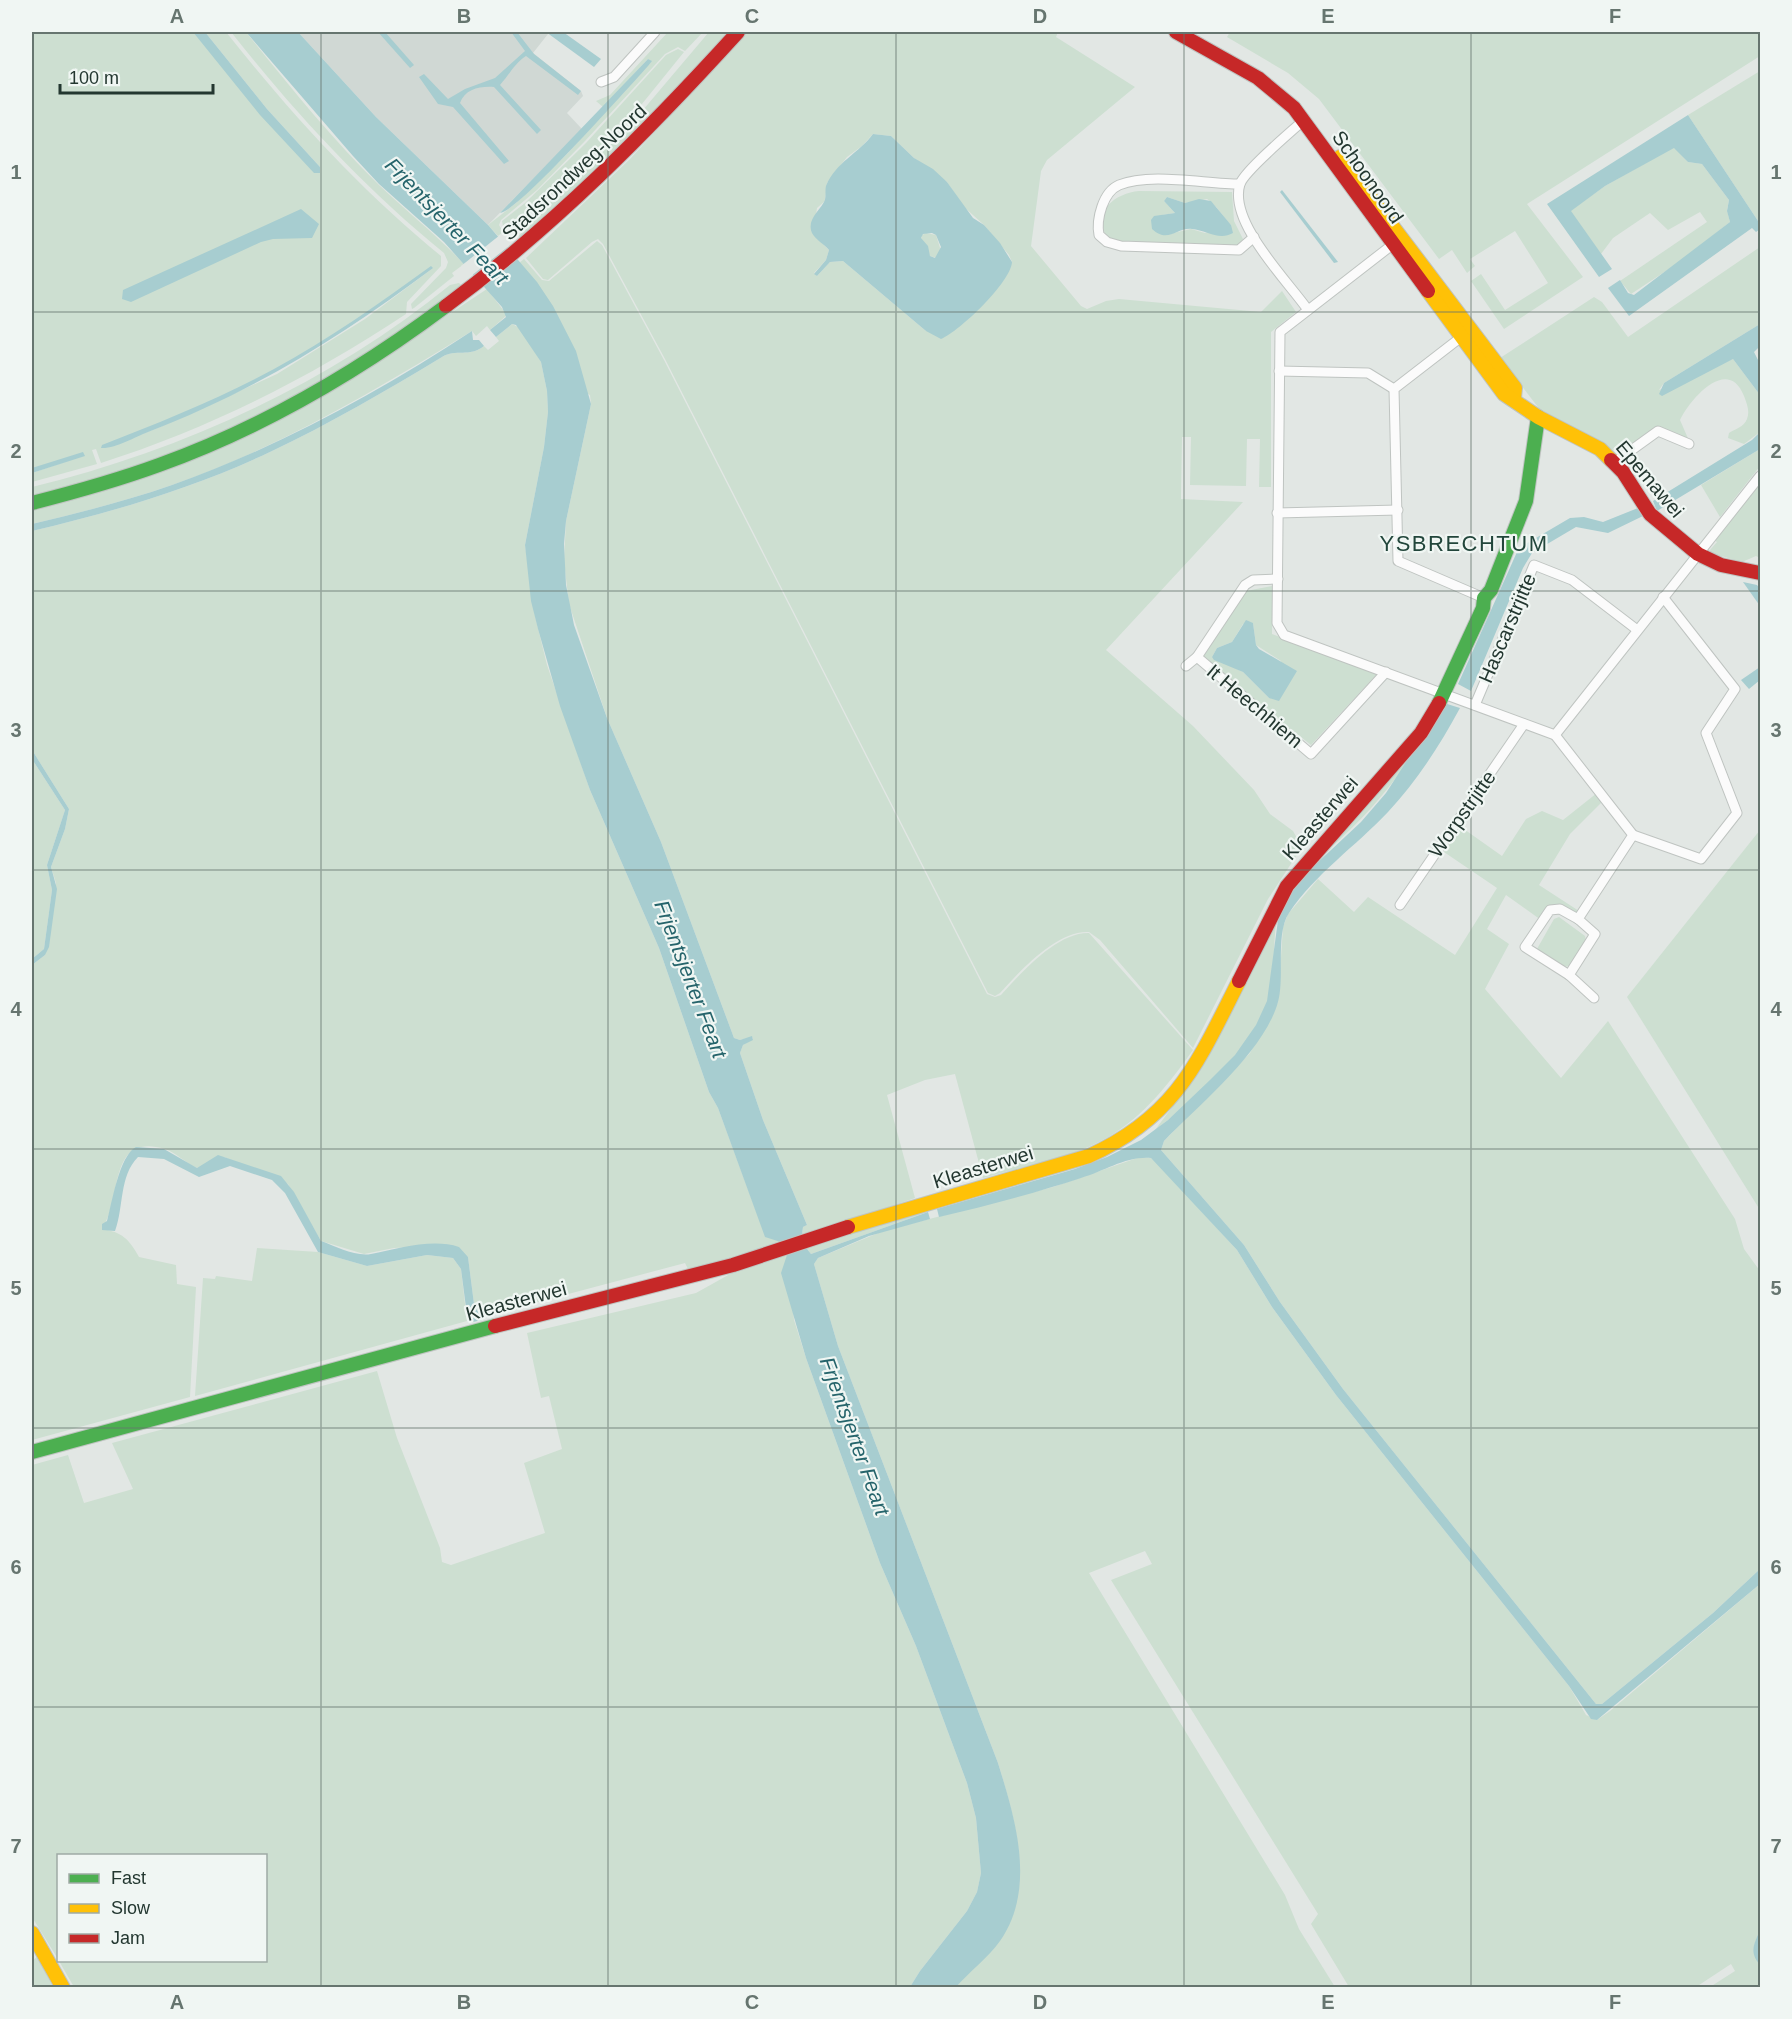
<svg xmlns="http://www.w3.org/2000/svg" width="1792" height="2019" font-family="Helvetica,sans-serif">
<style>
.built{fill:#d0d8d4}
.green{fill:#cddfd1;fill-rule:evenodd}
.water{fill:#a7cdd0;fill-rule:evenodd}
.pier{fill:#e2e7e4}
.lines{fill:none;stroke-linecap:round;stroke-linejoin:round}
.street-casing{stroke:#bfc4c1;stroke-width:11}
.fast-casing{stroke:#bfc4c1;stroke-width:16}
.slow-casing{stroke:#bfc4c1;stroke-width:16}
.jam-casing{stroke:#bfc4c1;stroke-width:16}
.street{stroke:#fbfbfb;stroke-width:9}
.fast{stroke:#4caf50;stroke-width:14}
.slow{stroke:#ffc107;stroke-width:14}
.jam{stroke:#c62828;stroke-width:14}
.grid{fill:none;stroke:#66756f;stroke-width:1.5;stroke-opacity:0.55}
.labels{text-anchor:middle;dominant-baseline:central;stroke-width:4.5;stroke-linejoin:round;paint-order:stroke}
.street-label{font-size:20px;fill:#233730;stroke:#f0f6f3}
.water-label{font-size:21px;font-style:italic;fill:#25646b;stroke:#f0f6f3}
.quarter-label{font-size:22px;letter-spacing:1.5px;fill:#22463b;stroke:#f0f6f3}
.neatline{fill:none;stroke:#66756f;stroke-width:2}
.grid-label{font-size:20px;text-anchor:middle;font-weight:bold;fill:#66756f}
</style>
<rect width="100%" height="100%" fill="#e2e7e4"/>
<polygon class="built" points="298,32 546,32 548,34 533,53 581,91 583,96 567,113 582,129 488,225 376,117"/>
<g class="green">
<path d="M32 32H199L320 173V167L267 109 205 32H226C291 114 360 190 441 256V266L407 302 406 314C311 377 211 428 101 463L96 449 92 450 97 464 32 482V473L85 455 32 470ZM433 268 365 319 277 374 158 428 102 448C168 421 234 394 297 359 344 332 388 300 433 268Z"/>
<path d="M231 32H246C288 84 331 138 379 185 407 212 437 235 464 264L452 273 454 276 414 308 412 309 411 304 446 268 448 262 444 253C364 188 295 113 231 32Z"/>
<polygon points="668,32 703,32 685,51 678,47 665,54 585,141 537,190 501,220 499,225 503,232 498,236 488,225 516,203 568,153 651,61 648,59 603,107 596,101 610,95"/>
<polygon points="709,32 731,32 653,117 522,240 518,236 525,230 523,227 632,123"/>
<path d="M747 32H1058L1056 37 1135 87 1047 160 1041 171 1031 246 1081 306 1087 309 1106 301 1119 299 1261 312 1282 291 1296 312 1271 332V487H1259L1260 439H1247L1246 486 1190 485 1191 437H1182L1181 499 1243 502 1106 650 1193 726 1254 790 1270 814 1293 831 1302 847 1268 899 1193 1048 1100 940 1089 932C1057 930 1020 971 1000 993L995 996 988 993 665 359 603 244 598 239 592 242 548 280 543 279 526 258 630 159ZM873 134 891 136 914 158 947 182 963 206 984 225 1009 255 1012 262 990 297 926 331 843 261 830 262 817 276 814 273 826 260 829 250 813 234 817 208 825 201 827 183 847 157 862 146Z"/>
<polygon points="1230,32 1760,32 1760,56 1527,204 1583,277 1504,329 1471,281 1481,274 1505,310 1548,283 1515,231 1470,259 1475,266 1467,273 1452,250 1439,259 1319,99 1288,73 1227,37"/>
<polygon points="678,49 684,52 629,120 558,189 512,229 510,226 504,231 502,221 525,203 586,143 666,55"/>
<polygon points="1760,71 1760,224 1688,115"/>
<polygon points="1674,147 1688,162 1702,164 1729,200 1727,210 1730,222 1678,263 1631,294 1620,281 1707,222 1700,212 1668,230 1650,213 1613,238 1601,254 1570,211 1605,186"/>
<path d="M1139 191 1232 192 1234 221 1243 239 1241 243 1234 246 1118 242 1107 237C1091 211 1116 193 1139 191ZM1167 197 1185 203 1207 199C1216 204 1223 217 1231 225L1205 233 1191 229 1164 235 1162 215 1175 213 1164 201Z"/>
<polygon points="926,233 936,235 941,251 936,258 930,256 921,239 922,235"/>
<path d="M597 241 602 245 664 360 987 994 995 997 1001 995C1021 973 1057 932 1089 933L1193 1050C1171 1081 1144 1116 1110 1136 1073 1158 1024 1166 983 1178L955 1074 925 1080 887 1095 915 1198 802 1237 803 1227 807 1225 763 1120 740 1053 743 1045 753 1039 752 1037 740 1040 734 1038 661 842 607 718 569 604 564 561 566 521 591 404 590 395 586 393C576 339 552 305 519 263L524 259 542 280 549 281Z"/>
<path d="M1760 247V324L1664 383 1659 390 1733 359 1760 395V432L1744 444 1728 438 1729 433C1735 429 1744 427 1747 419 1750 411 1747 404 1744 396 1728 355 1690 399 1680 420L1690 443 1652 430 1619 453 1541 411 1500 358 1594 297 1602 302 1628 337Z"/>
<path d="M459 283 464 288C365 362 257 421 141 465 106 478 68 486 32 496V487C181 451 330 383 450 285Z"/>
<path d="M487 289 507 315 490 330 487 326 476 336 472 331C376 390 279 448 172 485 126 501 79 513 32 524V509L65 500 348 381Z"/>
<path d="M512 324 520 328 541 362 547 391 548 412 544 447 525 545 535 616 547 665 590 790 659 948 709 1092 718 1108 756 1211 771 1238 784 1242 690 1273 685 1263 482 1317 474 1304 468 1257 451 1245 394 1248 364 1254 321 1241 288 1184 224 1157 197 1168C185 1163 177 1153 165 1149 107 1132 123 1198 102 1229 122 1232 129 1239 139 1257L176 1265 177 1284 196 1287 190 1397 32 1440V965L45 955 56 883 51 867 65 829 69 809 32 750V531C113 512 194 488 270 452 329 424 386 391 442 357 456 348 469 358 484 346L488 350 499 341 496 337Z"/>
<polygon points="1760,449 1760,466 1720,517 1701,485"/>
<polygon points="1760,483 1760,558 1756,556 1742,562 1711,553 1710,550 1717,542 1714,540"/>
<path d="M1272 586V634L1377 674 1311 745 1206 662 1202 651 1246 591ZM1253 623 1256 645 1281 661 1269 698 1243 672 1212 657 1217 648 1232 642 1243 624Z"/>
<path d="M1418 746C1389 791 1361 822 1320 857Z"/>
<polygon points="32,759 65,810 47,865 52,890 44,949 32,959"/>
<polygon points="1597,793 1603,801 1570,834 1539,885 1579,911 1574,915 1555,905 1541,920 1506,895 1487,929 1509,944 1485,989 1561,1078 1608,1021 1735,1219 1744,1249 1760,1271 1760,1569 1713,1613 1602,1704 1596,1704 1343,1389 1280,1302 1244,1245 1161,1150 1164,1141 1250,1053 1278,1002 1283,927 1288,914 1318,879 1354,912 1368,897 1455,955 1497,888 1444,852 1461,827 1502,856 1526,819 1542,811 1563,820"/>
<polygon points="1760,830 1760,1210 1627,997"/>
<polygon points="1559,917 1585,936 1586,941 1569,966 1563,967 1537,949 1554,919"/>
<path d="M1276 923C1273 948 1275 976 1268 1000 1253 1048 1194 1101 1155 1130L1179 1098Z"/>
<path d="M1140 1157 1151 1158 1160 1166 1237 1250 1272 1307 1336 1395 1569 1686 1586 1715 1597 1720 1610 1711 1760 1584V1930C1754 1944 1750 1952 1760 1965V1987H1710L1735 1971 1731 1964 1696 1987H1349L1311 1924 1318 1914 1111 1580 1152 1564 1145 1551 1089 1573 1285 1895 1299 1929 1335 1987H956C970 1970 1002 1937 1011 1918 1031 1871 1012 1809 998 1763L838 1346 814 1264 818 1258 883 1231 1053 1187Z"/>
<polygon points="921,1212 928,1212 811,1254 804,1245"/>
<polygon points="257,1248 318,1252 367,1266 427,1255 453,1258 461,1269 467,1321 195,1396 203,1278 215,1279 216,1276 252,1281"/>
<polygon points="788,1252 794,1320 806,1358 880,1563 916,1646 967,1783 976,1818 981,1873 977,1892 967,1911 920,1971 910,1987 74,1987 59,1961 266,1960 266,1856 58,1856 58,1959 32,1917 32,1465 68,1455 84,1503 133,1489 112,1443 377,1371 397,1438 440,1548 442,1562 451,1565 545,1533 524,1463 562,1449 549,1396 541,1398 527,1333 696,1293 739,1269"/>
<polygon points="37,1957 53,1987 32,1987 32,1961"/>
</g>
<g class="water">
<polygon points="193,32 205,32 267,109 320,167 320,173 314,173 260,115"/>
<path d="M246 32H298L376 117 488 225 537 282 553 306 576 351 591 404 566 521 564 544 566 585 574 625 607 718 661 842 734 1038 740 1040 752 1036 753 1040 743 1045 740 1053 763 1120 807 1225 803 1227C801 1239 803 1244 811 1254L928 1212 930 1219 869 1236 818 1258 814 1264 838 1346 998 1763C1015 1818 1037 1888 1000 1941 988 1958 969 1972 956 1987H910L920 1971 967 1911 977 1892 981 1873 976 1818 967 1783 916 1646 880 1563 806 1358 781 1273 788 1252 784 1243 765 1237 718 1108 709 1092 659 948 590 790 560 706 538 629 531 601 525 545 544 447 548 412 547 391 541 362 516 325 512 324 496 337 490 330 506 317 502 307 444 242 379 184 353 156Z"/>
<polygon points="378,32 385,32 414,65 410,68"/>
<path d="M511 32H517L534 54 581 91 578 95 526 56C514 64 510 74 500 85L541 130 537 134 494 87C480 86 465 89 460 103L509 161 504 164 453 107 438 104 419 77 424 74 448 99 465 89 495 78 525 51Z"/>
<polygon points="546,32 563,32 601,59 594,67"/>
<path d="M648 59 652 61 648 66C629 87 518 212 500 213Z"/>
<polygon points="1688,115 1760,224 1760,229 1756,232 1752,228 1629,316 1608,288 1620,280 1628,293 1634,295 1730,222 1727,211 1729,200 1702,164 1688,162 1674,148 1605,186 1571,211 1612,269 1599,277 1547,204"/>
<path d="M873 134 891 136 914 158 933 169 947 182 973 218 984 225 1000 243 1012 262C1011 282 960 331 941 339L926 331 843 261 830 262 817 276 814 274 826 260 829 250C825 245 815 239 812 233 806 219 821 210 825 200 826 195 825 190 826 186 835 163 860 152 873 134ZM932 233 936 235 941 247 935 258 930 256 928 246 921 238 923 234Z"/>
<polygon points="1282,190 1338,262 1334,263 1280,192"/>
<path d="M1167 197 1185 203 1199 199 1211 201 1231 225 1233 233C1219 241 1206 230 1192 229 1177 227 1168 244 1152 229L1151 220 1154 216 1175 213 1164 201Z"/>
<polygon points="301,209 319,224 312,238 273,239 261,242 131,302 122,299 123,290"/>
<path d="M431 266 433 268C344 335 253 392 148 432 135 437 115 449 101 448L102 445C161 422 219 399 274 369 329 339 380 303 431 266Z"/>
<polygon points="1760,324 1760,346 1754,352 1760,364 1760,395 1733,359 1662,396 1659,394 1664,383"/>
<path d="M472 331 473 340H479L484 346C469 358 456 348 442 357 386 391 329 424 270 452 194 488 113 512 32 531V524C79 513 126 501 172 485 277 448 379 392 472 331Z"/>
<polygon points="1760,432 1760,449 1657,511 1653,501 1752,440"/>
<polygon points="83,452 85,456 32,473 32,468"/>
<polygon points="1638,508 1643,516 1608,533 1576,527 1532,553 1523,568 1471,691 1458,684 1517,552 1524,545 1570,518 1584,517 1603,522"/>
<polygon points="1743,582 1757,585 1760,589 1760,606"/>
<polygon points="1246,620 1253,623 1256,645 1259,649 1297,671 1279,701 1269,698 1243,672 1214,660 1212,657 1217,648 1232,642"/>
<polygon points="1760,667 1760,680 1749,689 1741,680"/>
<path d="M1444 703 1460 708C1440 745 1417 781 1388 812 1356 846 1315 874 1289 913 1275 934 1285 976 1278 1002 1264 1052 1200 1104 1164 1141L1161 1150 1244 1245 1280 1302 1343 1389 1596 1704H1602L1713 1613 1760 1569V1584L1597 1720 1591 1719 1569 1686 1336 1395 1272 1307 1237 1250 1151 1158C1126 1156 1105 1171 1081 1178 1035 1193 987 1206 939 1217L937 1209 1075 1169 1107 1157 1141 1140 1168 1120 1210 1080 1235 1055 1256 1025 1267 1001 1279 913 1300 879 1361 822 1386 793Z"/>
<polygon points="32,750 69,809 65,829 51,867 57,889 49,947 45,955 32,965 32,959 44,949 52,890 47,865 65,810 32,759"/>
<path d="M136 1147 164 1149 197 1168 218 1155 281 1176 294 1192 321 1241C335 1246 356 1257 371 1254 398 1249 432 1238 459 1247L468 1257 474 1304 482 1320 468 1323 461 1269 453 1258 427 1255 367 1266 318 1252 285 1193 272 1180 230 1166 199 1177 164 1159 138 1157C119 1176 124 1207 115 1231L102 1230V1224L107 1221C112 1203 119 1156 136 1147Z"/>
<path d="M1760 1930V1965C1749 1952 1754 1944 1760 1930Z"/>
</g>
<polygon class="pier" points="500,235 509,246 471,276 461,266"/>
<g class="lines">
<g class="street-casing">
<g id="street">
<polyline points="601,82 614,77 655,32"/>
<path d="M1305 119C1291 132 1245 170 1240 184 1228 222 1287 280 1308 310"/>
<path d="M1240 184C1205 184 1150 172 1119 185 1103 192 1096 219 1099 235L1107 242 1121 246 1239 250 1254 237"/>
<polyline points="1392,245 1280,332 1277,623 1284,635 1555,735 1760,476"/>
<polyline points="1460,338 1394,389 1398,561 1484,598"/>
<polyline points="1279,371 1368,373 1394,389"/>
<polyline points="1615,462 1658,431 1689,444"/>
<polyline points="1277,513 1398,510"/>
<polyline points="1278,579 1253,580 1245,585 1197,657 1311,754 1386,672"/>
<polyline points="1186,666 1197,657"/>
<polyline points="1475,705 1534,565 1572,580 1636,629"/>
<polyline points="1555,735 1633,835 1578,919 1595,934 1569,975"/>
<polyline points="1633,835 1701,859 1737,813 1706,733 1735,689 1663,597"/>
<polyline points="1400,905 1524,724"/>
<polyline points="1578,919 1560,909 1550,910 1525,947 1569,975 1594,998"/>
</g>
</g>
<g class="fast-casing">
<g id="fast">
<path d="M32 503C75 492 118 480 159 465 262 428 359 371 446 306"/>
<polyline points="1439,703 1483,608 1484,598 1491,590 1526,501 1538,417"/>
<polyline points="32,1452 495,1326"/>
</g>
</g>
<g class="slow-casing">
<g id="slow">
<polyline points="1340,157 1515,388 1514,398"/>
<polyline points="1428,291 1504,394 1538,417 1600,449 1611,460"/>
<path d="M848 1227 1089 1156C1177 1116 1198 1062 1239 981"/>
<polyline points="32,1933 63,1988"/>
</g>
</g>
<g class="jam-casing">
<g id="jam">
<polyline points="1176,32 1258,78 1294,108 1428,291"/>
<path d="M446 306C554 226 648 131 738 32"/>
<polyline points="1611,460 1623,472 1650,514 1698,554 1721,565 1760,573"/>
<polyline points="1239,981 1287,886 1421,733 1439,703"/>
<polyline points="495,1326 733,1265 848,1227"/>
</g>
</g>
<use href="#street" class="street"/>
<use href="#fast" class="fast"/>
<use href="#slow" class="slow"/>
<use href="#jam" class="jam"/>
</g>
<path class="grid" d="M321 32V1988M608 32V1988M896 32V1988M1184 32V1988M1471 32V1988M32 312H1760M32 591H1760M32 870H1760M32 1149H1760M32 1428H1760M32 1707H1760"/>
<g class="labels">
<g class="street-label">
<text transform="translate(574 172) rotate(-43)">Stadsrondweg-Noord</text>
<text transform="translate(1368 177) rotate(55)">Schoonoord</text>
<text transform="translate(1650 479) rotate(50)">Epemawei</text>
<text transform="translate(1507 628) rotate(-67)">Hascarstrjitte</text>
<text transform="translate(1255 706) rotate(40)">It Heechhiem</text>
<text transform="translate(1462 814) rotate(-55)">Worpstrjitte</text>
<text transform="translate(1320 818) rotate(-49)">Kleasterwei</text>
<text transform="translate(983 1167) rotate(-17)">Kleasterwei</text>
<text transform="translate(516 1301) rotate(-15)">Kleasterwei</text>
</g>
<g class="water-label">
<text transform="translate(447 221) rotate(46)">Frjentsjerter Feart</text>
<text transform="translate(691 979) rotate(69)">Frjentsjerter Feart</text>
<text transform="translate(855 1436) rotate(70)">Frjentsjerter Feart</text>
</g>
<g class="quarter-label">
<text x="1464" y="543">YSBRECHTUM</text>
</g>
</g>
<rect width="1792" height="2019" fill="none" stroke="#f0f6f3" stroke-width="66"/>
<rect x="57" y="1854" width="210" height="108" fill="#f0f6f3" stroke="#9eaaa5" stroke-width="1.5"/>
<rect x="69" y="1874" width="30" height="9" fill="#4caf50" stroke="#9eaaa5" stroke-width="1.5"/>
<text x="111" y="1884" font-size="18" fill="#233730">Fast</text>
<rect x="69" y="1904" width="30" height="9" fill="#ffc107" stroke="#9eaaa5" stroke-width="1.5"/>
<text x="111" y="1914" font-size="18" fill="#233730">Slow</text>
<rect x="69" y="1934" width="30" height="9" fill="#c62828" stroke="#9eaaa5" stroke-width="1.5"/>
<text x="111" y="1944" font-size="18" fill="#233730">Jam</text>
<path d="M60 84v9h153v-9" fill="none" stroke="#233730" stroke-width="3"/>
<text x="69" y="84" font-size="18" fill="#233730" stroke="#f0f6f3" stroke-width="4.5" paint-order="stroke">100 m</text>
<rect x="33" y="33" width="1726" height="1953" class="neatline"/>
<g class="grid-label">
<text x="177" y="23">A</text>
<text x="464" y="23">B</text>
<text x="752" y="23">C</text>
<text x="1040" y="23">D</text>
<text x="1328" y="23">E</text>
<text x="1615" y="23">F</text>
<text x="16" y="179">1</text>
<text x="1776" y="179">1</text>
<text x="16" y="458">2</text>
<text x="1776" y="458">2</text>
<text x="16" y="737">3</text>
<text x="1776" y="737">3</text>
<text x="16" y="1016">4</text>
<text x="1776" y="1016">4</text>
<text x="16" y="1295">5</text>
<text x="1776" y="1295">5</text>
<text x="16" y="1574">6</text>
<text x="1776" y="1574">6</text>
<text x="16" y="1853">7</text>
<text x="1776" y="1853">7</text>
<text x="177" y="2009">A</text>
<text x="464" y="2009">B</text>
<text x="752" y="2009">C</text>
<text x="1040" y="2009">D</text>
<text x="1328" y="2009">E</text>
<text x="1615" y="2009">F</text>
</g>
</svg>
